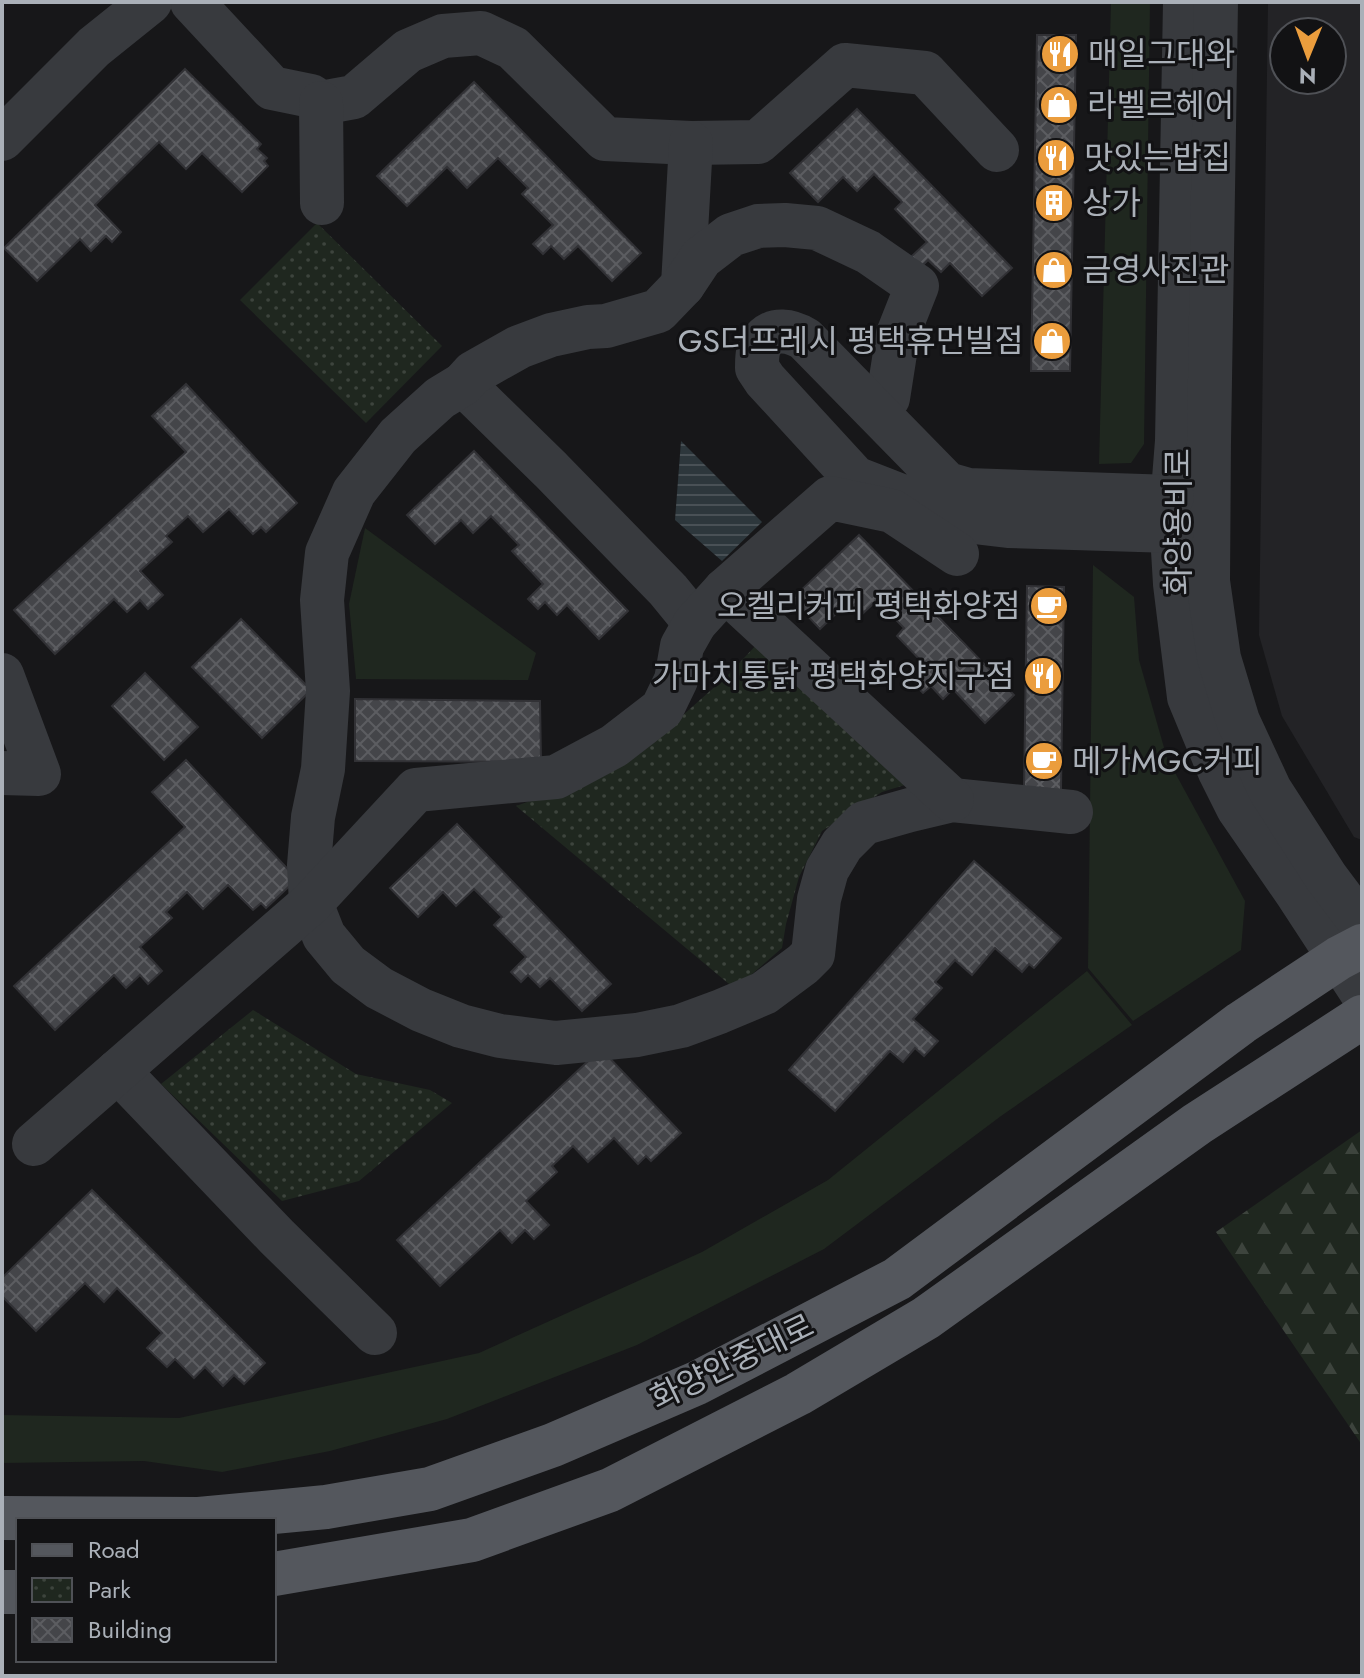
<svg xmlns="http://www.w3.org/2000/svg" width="1364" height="1678" font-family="Jost,'Noto Sans KR',sans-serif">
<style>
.built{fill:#232326;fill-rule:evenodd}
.grass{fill:#1f271f}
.forest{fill:url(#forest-firs)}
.park{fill:url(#park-dots)}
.water{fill:url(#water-rules)}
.building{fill:url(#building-cross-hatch);stroke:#313135;stroke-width:2}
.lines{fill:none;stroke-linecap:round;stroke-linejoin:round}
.minor{stroke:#383a3e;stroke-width:44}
.major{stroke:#54575d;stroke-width:44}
.labels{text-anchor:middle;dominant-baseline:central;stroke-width:6;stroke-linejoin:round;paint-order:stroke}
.poi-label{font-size:32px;fill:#aab0b8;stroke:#121214;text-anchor:start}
.street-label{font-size:32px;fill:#aab0b8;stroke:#121214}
</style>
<defs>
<pattern id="forest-firs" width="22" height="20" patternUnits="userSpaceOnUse" patternTransform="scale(2)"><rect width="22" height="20" fill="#1f271f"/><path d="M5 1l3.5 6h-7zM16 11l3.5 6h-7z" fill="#3d443d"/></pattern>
<pattern id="park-dots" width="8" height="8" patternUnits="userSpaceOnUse" patternTransform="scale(2)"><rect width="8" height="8" fill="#1f271f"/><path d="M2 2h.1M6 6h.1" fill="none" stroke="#3d443d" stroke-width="1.8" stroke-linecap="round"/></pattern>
<pattern id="water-rules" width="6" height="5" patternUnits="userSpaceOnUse" patternTransform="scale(2)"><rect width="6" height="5" fill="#2d373c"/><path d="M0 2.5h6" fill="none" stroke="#495156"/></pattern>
<pattern id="building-cross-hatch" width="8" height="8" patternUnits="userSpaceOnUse" patternTransform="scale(2)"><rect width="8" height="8" fill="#444549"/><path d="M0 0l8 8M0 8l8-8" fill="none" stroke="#5c5d61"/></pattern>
</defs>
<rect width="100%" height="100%" fill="#171719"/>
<path class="built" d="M1268 2H1362V840L1354 837 1282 716 1259 635ZM1284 32H1332V80H1284Z"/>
<g class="grass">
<polygon points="1111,2 1150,2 1144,444 1131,463 1099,464"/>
<polygon points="365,528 536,653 528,680 356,679 349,604"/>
<polygon points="1093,565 1134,597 1139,660 1167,758 1245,901 1241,950 1133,1021 1088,968"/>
<polygon points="1087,971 1132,1025 1001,1116 824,1249 637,1345 447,1419 330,1451 222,1472 144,1461 2,1463 2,1415 179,1418 479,1353 702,1252 828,1180"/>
</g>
<polygon class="forest" points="1362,1130 1362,1445 1216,1232"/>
<g class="park">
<polygon points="317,223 442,346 366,423 240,300"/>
<polygon points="759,642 908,784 882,792 822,831 799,877 786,924 782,948 735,989 516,806 541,797 682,716 729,674"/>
<polygon points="253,1010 356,1074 430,1090 452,1103 359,1181 282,1201 161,1084"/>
</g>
<polygon class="water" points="681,441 762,522 722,561 675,520"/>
<g class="building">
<polygon points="1037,35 1076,35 1070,371 1031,371"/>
<polygon points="185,69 261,144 257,149 267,158 264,161 268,166 242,192 202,153 186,169 159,142 95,205 121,232 112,242 106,236 91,251 80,239 37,281 4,248"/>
<polygon points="474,82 641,253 612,281 578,246 564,259 551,246 543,254 533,244 553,225 522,194 528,188 498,158 467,188 447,167 407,206 377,176"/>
<polygon points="857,109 1012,268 982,296 950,263 941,272 928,260 921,267 911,257 927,242 895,209 902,202 874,174 857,191 843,177 818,202 790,173"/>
<polygon points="186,384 297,503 266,532 261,527 253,534 229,509 203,532 188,516 166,536 172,542 140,571 163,595 148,609 140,600 127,612 114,599 55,654 14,610 186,452 152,416"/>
<polygon points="474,451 628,611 599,639 567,605 557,615 545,602 538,609 528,599 543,584 512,551 519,545 491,516 473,533 461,520 435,544 407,515"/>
<polygon points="859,535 1014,695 985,723 953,689 943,699 931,686 923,693 913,683 928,668 897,636 904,628 877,600 859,617 846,604 820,629 792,599"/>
<polygon points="1027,586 1064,587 1061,790 1024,789"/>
<polygon points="241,619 311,690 262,738 192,667"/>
<polygon points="145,673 198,727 164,760 112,706"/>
<polygon points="355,699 540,701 541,762 355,761"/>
<polygon points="186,760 297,879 266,908 261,903 253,910 228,885 203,909 187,892 166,912 172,918 140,947 162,971 148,984 140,975 126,988 114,975 55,1030 14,986 185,827 152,792"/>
<polygon points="457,824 611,984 582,1011 550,978 540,987 528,975 521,982 511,972 526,957 494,925 502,917 474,889 456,906 443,892 418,917 390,888"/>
<polygon points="974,861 1061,938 1034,968 1029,964 1022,972 995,948 972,975 955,960 935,982 942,988 913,1019 938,1041 924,1056 915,1048 903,1062 890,1051 835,1111 789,1070"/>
<polygon points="601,1049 681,1133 651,1161 646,1156 638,1164 614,1138 588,1162 573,1146 552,1166 557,1172 526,1201 549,1225 534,1239 525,1230 512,1243 500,1230 440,1286 397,1240"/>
<polygon points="92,1190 265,1363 244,1384 234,1375 223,1386 205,1367 194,1378 175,1359 167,1367 147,1348 162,1333 117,1288 104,1302 85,1283 36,1331 2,1296 2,1278"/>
</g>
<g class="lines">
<g class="minor">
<polyline points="192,2 272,88 311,96 321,103 354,97 408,51 443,36 481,33 513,48 605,139 691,143 758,142 845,65 925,73 997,150"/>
<polyline points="1185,2 1177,441 1171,517 1175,584 1189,697 1220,772 1238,808 1296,892 1362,993"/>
<polyline points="1216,2 1209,442 1208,581 1219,658 1238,721 1270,790 1326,877 1362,925"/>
<polyline points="321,103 322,203"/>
<polyline points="2,139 94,47 150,2"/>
<polyline points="683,285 691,143"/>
<polyline points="463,384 551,470 668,590 695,623"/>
<polyline points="888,398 898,334 917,286 868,252 817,228 785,225 758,226 731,235 701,258 683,285 658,311 606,326 588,327 551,335 519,347 473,373 463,384 440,398 398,436 354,492 327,553 322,600 328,691 323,769 313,817 309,865 311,903 324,936 348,965 379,988 421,1010 461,1026 500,1036 556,1043 637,1035 681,1026 719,1012 764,993 803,964 813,954 819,899 827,870 842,845 864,823 910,810 952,800 1071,812"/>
<path d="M1172 497 968 490 947 484 805 339C792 331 772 326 762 342 757 349 757 360 757 368L765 380 855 478 914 501 938 516 957 520 1008 526 1172 531"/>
<polyline points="725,590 952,800"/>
<polyline points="2,675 39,774 2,773"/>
<polyline points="118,1071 277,1237 375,1333"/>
<polyline points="34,1144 311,903 416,790 556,777 614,746 662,709 676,680 682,646 695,623 725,590 830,498 892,511 957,554"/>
</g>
<g class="major">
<polyline points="2,1518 199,1519 326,1507 430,1489 553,1445 697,1383 897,1279 1241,1023 1339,958 1362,946"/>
<polyline points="274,1574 472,1540 610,1490 798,1394 926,1318 1197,1124 1362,1017"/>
<polyline points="2,1592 18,1592"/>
</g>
</g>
<defs>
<g id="restaurant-disc" transform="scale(2)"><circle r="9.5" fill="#eb9d3d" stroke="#121214"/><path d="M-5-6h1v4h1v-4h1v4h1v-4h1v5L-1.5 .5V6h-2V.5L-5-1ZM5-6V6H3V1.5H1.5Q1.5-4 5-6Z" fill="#fff"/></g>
<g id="shop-disc" transform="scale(2)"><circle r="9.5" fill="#eb9d3d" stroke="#121214"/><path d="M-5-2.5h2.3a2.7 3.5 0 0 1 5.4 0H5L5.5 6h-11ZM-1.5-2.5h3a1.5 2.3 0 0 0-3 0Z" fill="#fff"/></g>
<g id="building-disc" transform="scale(2)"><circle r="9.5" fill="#eb9d3d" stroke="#121214"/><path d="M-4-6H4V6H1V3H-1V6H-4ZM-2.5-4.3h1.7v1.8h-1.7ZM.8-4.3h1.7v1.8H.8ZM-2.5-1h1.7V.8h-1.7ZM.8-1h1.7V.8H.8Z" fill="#fff"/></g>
<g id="cafe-disc" transform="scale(2)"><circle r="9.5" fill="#eb9d3d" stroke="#121214"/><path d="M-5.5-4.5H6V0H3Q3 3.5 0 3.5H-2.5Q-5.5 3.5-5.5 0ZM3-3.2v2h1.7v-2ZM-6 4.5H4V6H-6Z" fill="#fff"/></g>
</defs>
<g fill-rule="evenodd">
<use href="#restaurant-disc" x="1060" y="54"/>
<use href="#shop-disc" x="1059" y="105"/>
<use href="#restaurant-disc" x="1056" y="158"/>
<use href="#building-disc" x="1054" y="203"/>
<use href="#shop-disc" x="1054" y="270"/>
<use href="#shop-disc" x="1052" y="341"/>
<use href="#cafe-disc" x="1049" y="606"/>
<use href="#restaurant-disc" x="1043" y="676"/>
<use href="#cafe-disc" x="1044" y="761"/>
</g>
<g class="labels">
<g class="poi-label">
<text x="1088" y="54">매일그대와</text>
<text x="1087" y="105">라벨르헤어</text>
<text x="1084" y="158">맛있는밥집</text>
<text x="1082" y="203">상가</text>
<text x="1082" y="270">금영사진관</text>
<text x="1024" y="341" text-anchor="end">GS더프레시 평택휴먼빌점</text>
<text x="1021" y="606" text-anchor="end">오켈리커피 평택화양점</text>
<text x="1015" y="676" text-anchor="end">가마치통닭 평택화양지구점</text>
<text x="1072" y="761">메가MGC커피</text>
</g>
<g class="street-label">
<text transform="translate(1178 522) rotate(-90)">화양용비로</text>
<text transform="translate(732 1362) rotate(-26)">화양안중대로</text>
</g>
</g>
<rect width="1364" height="1678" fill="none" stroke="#aab0b8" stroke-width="8"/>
<rect x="16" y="1518" width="260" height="144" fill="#121214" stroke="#4f5156" stroke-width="2"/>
<rect x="32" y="1544" width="40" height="12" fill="#54575d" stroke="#4f5156" stroke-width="2"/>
<text x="88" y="1558" font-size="24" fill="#aab0b8">Road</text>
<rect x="32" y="1578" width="40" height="24" fill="url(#park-dots)" stroke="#4f5156" stroke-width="2"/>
<text x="88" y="1598" font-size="24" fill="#aab0b8">Park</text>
<rect x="32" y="1618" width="40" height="24" fill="url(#building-cross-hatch)" stroke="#4f5156" stroke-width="2"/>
<text x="88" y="1638" font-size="24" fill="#aab0b8">Building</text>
<g transform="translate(1308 56) rotate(181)"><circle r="38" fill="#121214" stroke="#4f5156" stroke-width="2"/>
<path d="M0-6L14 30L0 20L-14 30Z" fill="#eb9d3d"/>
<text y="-12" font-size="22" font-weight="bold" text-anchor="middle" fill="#aab0b8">N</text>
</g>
</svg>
